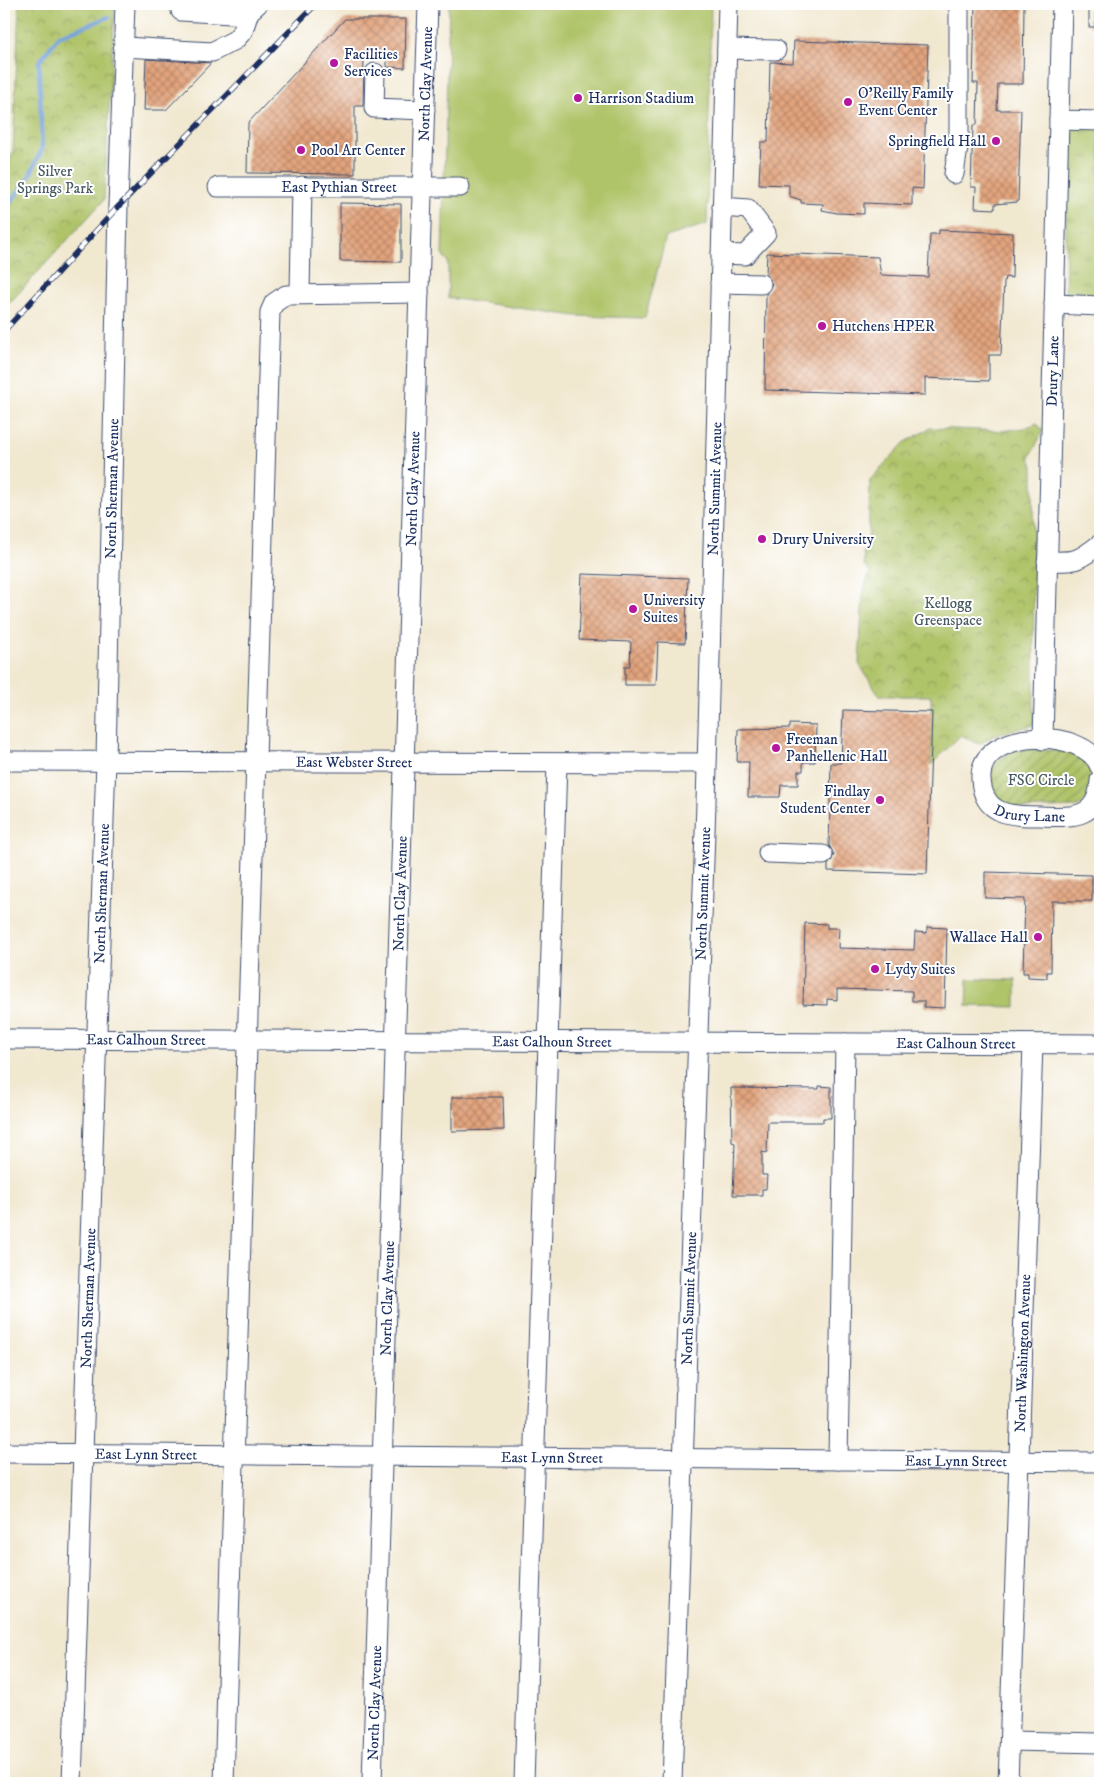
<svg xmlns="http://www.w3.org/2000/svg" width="1104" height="1787" font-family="'IM FELL DW Pica',serif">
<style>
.grass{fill:url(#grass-tufts);stroke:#657962}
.park{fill:url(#park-crowns);stroke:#657962}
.garden{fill:url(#garden-furrows);stroke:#657962}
.pitch{fill:#afc367;stroke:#657962}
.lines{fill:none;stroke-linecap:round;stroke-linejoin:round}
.stream{stroke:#709fd9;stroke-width:4.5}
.building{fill:url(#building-cross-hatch)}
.minor-casing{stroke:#3b4b6f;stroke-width:21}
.minor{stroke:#fff;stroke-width:19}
.rail-casing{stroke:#1b2f5e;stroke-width:5.5}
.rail{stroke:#fff;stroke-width:4;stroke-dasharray:11;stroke-linecap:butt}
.poi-dot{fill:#b5179e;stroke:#fff;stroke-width:2}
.labels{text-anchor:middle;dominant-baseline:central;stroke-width:4;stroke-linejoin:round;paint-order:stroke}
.poi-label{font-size:15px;fill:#1b2f5e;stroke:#fff;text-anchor:start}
.street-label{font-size:15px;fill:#1b2f5e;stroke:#fff}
.park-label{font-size:15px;fill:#475b61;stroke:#fff}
</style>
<defs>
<pattern id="grass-tufts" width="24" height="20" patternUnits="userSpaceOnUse" patternTransform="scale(1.25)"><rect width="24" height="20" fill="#afc367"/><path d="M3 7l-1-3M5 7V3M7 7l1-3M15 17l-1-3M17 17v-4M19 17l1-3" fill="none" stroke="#8e9f58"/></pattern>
<pattern id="park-crowns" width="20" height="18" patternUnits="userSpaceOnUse" patternTransform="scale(1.25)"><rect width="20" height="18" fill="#afc367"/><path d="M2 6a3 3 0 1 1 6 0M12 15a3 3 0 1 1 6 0" fill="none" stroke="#8e9f58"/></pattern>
<pattern id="garden-furrows" width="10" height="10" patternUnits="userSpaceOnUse" patternTransform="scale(1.25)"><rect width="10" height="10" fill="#afc367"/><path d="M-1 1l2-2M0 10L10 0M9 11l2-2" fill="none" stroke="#8e9f58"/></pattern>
<pattern id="building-cross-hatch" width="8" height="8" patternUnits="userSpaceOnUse" patternTransform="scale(1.25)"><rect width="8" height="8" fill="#e3a47d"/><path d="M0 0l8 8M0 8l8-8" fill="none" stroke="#b7866a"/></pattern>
</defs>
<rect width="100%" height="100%" fill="#fff"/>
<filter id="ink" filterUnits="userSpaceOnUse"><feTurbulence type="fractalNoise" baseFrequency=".02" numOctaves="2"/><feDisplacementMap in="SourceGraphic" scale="10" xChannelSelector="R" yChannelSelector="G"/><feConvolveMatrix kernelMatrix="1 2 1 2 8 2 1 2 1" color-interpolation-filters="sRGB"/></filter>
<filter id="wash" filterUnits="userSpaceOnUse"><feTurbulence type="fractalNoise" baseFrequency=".0096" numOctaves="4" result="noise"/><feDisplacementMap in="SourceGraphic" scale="20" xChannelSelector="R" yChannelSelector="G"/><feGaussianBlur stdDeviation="1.12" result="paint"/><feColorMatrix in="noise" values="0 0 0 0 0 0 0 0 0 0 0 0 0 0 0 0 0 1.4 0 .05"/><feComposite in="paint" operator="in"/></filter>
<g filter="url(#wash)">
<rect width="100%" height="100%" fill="#f1e8d0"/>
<polygon class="grass" points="1068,120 1100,121 1100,306 1065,305"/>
<g class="park">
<polygon points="19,4 115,4 104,200 4,309 4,175 13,152"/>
<polygon points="1037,423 1043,431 1030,457 1033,466 1034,725 997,734 979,744 961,735 931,765 931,696 879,696 859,664 863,593 870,571 864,566 863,551 868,546 870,480 904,443 930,428 1002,431 1025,428"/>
</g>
<polygon class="garden" points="1015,749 1071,751 1091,764 1095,776 1090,796 1079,807 1015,809 998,803 988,779 991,764"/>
<g class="pitch">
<polygon points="449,4 711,4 707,224 666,237 645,318 576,316 448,298 448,261 442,255"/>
<polygon points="968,979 1016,980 1016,1007 967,1006"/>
</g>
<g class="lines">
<polyline class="stream" points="4,211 29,177 42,149 39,62 59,36 109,17"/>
</g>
<g id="blocks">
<g class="building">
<polygon points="975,4 1024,4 1023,84 998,84 997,110 1021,110 1018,202 995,204 995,209 975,208 976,187 971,187 973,125 977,125 978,83 973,83"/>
<rect x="1089" y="4" width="11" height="23"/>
<polygon points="345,19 406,19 405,68 387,67 387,59 364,59 363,106 355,106 355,174 247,173 248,123"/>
<polygon points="794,41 928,45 923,189 912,188 912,205 864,203 864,214 837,213 822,210 823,204 801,203 801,200 789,196 789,185 759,184 761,142 768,142 770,62 793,63"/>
<polygon points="146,59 211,63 166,110 144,110"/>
<polygon points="340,203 401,204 401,262 340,261"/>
<polygon points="939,230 1013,233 1012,278 1005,277 1004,282 1001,355 989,355 989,381 925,378 925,395 765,390 766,294 772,284 766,274 767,253 878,257 881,275 928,277 930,234 939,234"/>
<polygon points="582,574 688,578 685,643 658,642 656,685 625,685 625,666 630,666 631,642 579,640"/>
<polygon points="843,710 932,712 927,874 828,871 828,865 834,855 829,845 831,763 841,763"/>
<polygon points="790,724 816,725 815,762 803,762 803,771 798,771 798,785 781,785 780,797 748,797 749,762 737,762 738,729 790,728"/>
<polygon points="985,872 1092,875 1092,901 1052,901 1051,972 1047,972 1047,978 1028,977 1028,973 1023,973 1025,899 985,898"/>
<polygon points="805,923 827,924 827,928 839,928 838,948 914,950 915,932 927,933 927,927 947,928 945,1008 924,1007 924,1001 912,1001 912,991 837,989 837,1000 827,999 827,1005 803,1004"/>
<polygon points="819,1086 831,1087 831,1118 823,1118 823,1122 768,1122 767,1153 762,1152 762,1175 767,1175 766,1189 762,1189 762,1195 733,1195 735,1143 732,1142 731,1088 819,1089"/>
<polygon points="452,1097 503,1097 504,1130 452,1131"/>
</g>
</g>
</g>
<g filter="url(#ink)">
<use href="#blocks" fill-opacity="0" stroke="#3b4b6f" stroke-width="1"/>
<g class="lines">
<g class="minor-casing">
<g id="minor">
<polyline points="182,4 181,11 248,15"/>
<polyline points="124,47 212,52 235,40 243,31 249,12 258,4"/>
<polyline points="727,49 776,50"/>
<polyline points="375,73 374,108 425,110"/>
<polyline points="1059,120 1100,121"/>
<polyline points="954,174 959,141 959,4"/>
<path id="s1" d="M218 187H460"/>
<polyline points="721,254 745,255 766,233 748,209 722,207"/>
<polyline points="720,283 761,284"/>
<polyline points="300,293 302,186"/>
<polyline points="1054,304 1100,306"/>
<path d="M1047 561C1075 562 1077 562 1100 544"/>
<path id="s2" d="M1043 740 1062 4"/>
<path id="s3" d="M4 761 705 763"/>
<path id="s4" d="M1100 767C1086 727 978 727 981 779 983 816 1012 816 1040 816 1072 817 1098 820 1100 780"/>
<polyline points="768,853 823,855"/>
<path id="s5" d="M4 1039 1100 1044"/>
<path id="s6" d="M4 1453 1100 1462"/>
<polyline points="838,1460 845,1043"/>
<polyline points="1010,1741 1100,1743"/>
<path id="s7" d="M72 1783 106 760 118 206 125 4"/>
<polyline points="224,1783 270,312 274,303 286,295 419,293"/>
<path id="s8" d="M372 1783 428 4"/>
<polyline points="524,1783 557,764"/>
<path id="s9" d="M672 1783 706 803 728 4"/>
<path id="s10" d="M1008 1783 1033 1044"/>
</g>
</g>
<use href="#minor" class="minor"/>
<g class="rail-casing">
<polyline id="rail" points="4,331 116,209 316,4"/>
</g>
<use href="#rail" class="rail"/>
</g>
</g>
<g class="poi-dot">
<circle cx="334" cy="63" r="5"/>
<circle cx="578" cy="98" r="5"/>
<circle cx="848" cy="102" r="5"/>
<circle cx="996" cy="141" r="5"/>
<circle cx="301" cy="150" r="5"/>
<circle cx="822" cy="326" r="5"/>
<circle cx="762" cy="539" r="5"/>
<circle cx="633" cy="609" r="5"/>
<circle cx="776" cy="748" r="5"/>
<circle cx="880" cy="800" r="5"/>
<circle cx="1038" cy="937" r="5"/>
<circle cx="875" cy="969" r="5"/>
</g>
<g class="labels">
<g class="poi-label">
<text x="344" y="54">Facilities<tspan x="344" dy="17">Services</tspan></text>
<text x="858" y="93">O'Reilly Family<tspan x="858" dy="17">Event Center</tspan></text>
<text x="588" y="98">Harrison Stadium</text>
<text x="986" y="141" text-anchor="end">Springfield Hall</text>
<text x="311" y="150">Pool Art Center</text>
<text x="832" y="326">Hutchens HPER</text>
<text x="772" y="539">Drury University</text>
<text x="643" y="600">University<tspan x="643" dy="17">Suites</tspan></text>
<text x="786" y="739">Freeman<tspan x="786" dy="17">Panhellenic Hall</tspan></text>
<text x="870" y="791" text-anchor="end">Findlay<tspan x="870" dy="17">Student Center</tspan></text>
<text x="1028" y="937" text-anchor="end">Wallace Hall</text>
<text x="885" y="969">Lydy Suites</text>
</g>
<g class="street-label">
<text stroke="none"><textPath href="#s8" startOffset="1700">North Clay Avenue</textPath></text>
<text stroke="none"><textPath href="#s1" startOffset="121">East Pythian Street</textPath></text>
<text stroke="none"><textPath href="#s2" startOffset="369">Drury Lane</textPath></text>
<text stroke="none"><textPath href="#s7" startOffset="1295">North Sherman Avenue</textPath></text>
<text stroke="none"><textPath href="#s8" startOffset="1295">North Clay Avenue</textPath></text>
<text stroke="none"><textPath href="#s9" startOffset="1295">North Summit Avenue</textPath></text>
<text stroke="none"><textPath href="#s3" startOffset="350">East Webster Street</textPath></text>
<text stroke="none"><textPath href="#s4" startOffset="220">Drury Lane</textPath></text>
<text stroke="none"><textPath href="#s8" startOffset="890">North Clay Avenue</textPath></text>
<text stroke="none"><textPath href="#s7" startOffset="890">North Sherman Avenue</textPath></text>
<text stroke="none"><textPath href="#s9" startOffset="890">North Summit Avenue</textPath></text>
<text stroke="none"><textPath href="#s5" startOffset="142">East Calhoun Street</textPath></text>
<text stroke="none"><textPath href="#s5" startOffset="548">East Calhoun Street</textPath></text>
<text stroke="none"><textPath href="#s5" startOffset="952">East Calhoun Street</textPath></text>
<text stroke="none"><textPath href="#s7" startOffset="485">North Sherman Avenue</textPath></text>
<text stroke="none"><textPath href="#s8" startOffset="485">North Clay Avenue</textPath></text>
<text stroke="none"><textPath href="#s9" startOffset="485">North Summit Avenue</textPath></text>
<text stroke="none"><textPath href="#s10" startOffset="430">North Washington Avenue</textPath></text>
<text stroke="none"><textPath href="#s6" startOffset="142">East Lynn Street</textPath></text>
<text stroke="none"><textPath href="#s6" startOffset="548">East Lynn Street</textPath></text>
<text stroke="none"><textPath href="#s6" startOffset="952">East Lynn Street</textPath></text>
<text stroke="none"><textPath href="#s8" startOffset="80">North Clay Avenue</textPath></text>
</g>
<g class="park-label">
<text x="55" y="171">Silver<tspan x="55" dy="17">Springs Park</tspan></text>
<text x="948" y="603">Kellogg<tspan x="948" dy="17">Greenspace</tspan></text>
<text x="1041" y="780">FSC Circle</text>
</g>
</g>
<rect width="1104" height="1787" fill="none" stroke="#fff" stroke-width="20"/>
</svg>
